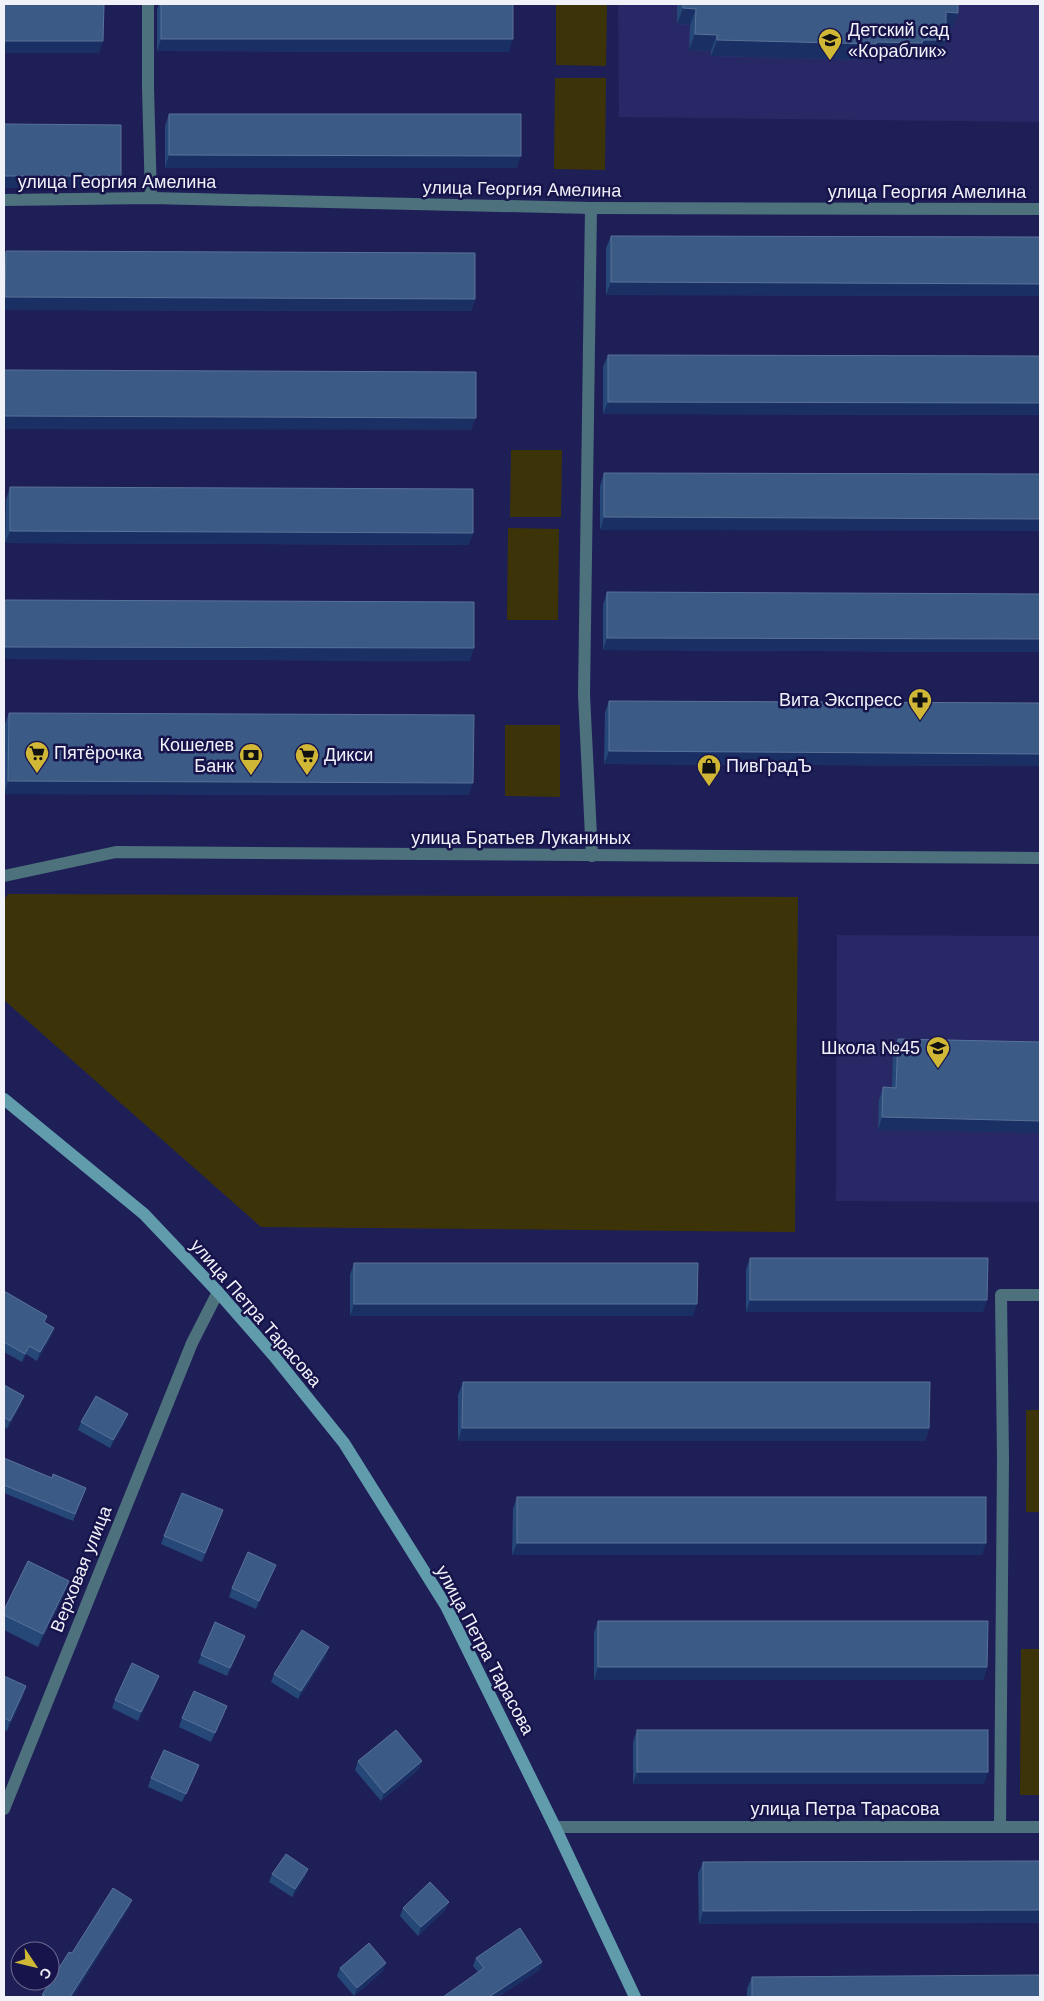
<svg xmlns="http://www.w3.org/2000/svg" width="1044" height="2001" font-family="Arial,sans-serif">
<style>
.built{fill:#282866}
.green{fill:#3c3408}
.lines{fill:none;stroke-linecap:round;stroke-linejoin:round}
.street{stroke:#4e727d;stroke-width:12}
.secondary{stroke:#619cad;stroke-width:12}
.wall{fill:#264879}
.shaded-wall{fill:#1a3065}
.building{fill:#3c5a86;stroke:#587298}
.labels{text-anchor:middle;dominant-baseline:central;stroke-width:5;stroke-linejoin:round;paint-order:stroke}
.poi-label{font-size:18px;fill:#f0f1f9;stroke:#16144b;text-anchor:start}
.street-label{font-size:18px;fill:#f0f1f9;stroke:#16144b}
</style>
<rect width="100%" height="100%" fill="#1f1f57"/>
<g class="built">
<polygon points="618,4 1040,4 1040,122 619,117"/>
<polygon points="837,935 1040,936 1040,1202 836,1201"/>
</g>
<g class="green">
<polygon points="556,4 607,4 606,66 556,65"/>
<polygon points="555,78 606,78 605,170 554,169"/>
<polygon points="511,450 562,450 561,517 510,517"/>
<polygon points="508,528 559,529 558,620 507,620"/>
<polygon points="505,725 560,725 560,797 505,796"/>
<polygon points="8,894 798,897 795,1232 261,1227 4,1000 4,900"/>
<rect x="1026" y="1410" width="14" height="102"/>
<polygon points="1021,1649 1040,1649 1040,1795 1020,1795"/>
</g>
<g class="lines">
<g class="street">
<polyline points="148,4 148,88 151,198"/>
<polyline points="4,200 151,198 591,208 1040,209"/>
<polyline points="591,208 584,695 592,856"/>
<polyline points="4,876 116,852 1040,858"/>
<polyline points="4,1809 192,1343 218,1292"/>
<polyline points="555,1827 1040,1827"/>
<polyline points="1000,1827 1003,1459 1001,1295 1040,1295"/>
</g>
<polyline class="secondary" points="4,1099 144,1214 218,1292 274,1356 344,1443 446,1606 555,1827 635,1997"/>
</g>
<g class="wall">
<polygon points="159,4 513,4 509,52 157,51 157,10"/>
<polygon points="677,4 958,4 952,29 946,28 946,40 940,56 918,56 917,59 870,58 870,60 711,56 711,51 689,50 690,25 677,24"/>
<polygon points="169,114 517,168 165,168 165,126"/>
<polygon points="611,236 1040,237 1040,296 606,295 606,248"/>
<polygon points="6,251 475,299 471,311 4,310 4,256"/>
<polygon points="608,355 1040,356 1040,415 603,414 603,367"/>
<polygon points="604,473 1040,474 600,530 600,486"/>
<polygon points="10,487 473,533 468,545 5,543 6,500"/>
<polygon points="607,592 1040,594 1040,652 603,650 603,605"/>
<polygon points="5,600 470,661 4,659 4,605"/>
<polygon points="609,701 1040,703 1040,766 604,764 605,713"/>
<polygon points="9,713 469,795 4,794 4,726"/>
<polygon points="898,1039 1040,1042 878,1130 879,1100 883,1087 892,1088 893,1052"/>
<polygon points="750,1258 983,1312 746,1312 746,1270"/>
<polygon points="354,1263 693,1316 350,1316 350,1275"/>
<polygon points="4,1291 47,1316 44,1322 54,1328 51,1336 37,1361 26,1354 22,1362 4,1352"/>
<polygon points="463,1382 929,1428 925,1441 458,1441 458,1395"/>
<polygon points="4,1385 21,1404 7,1429 4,1427"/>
<polygon points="81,1422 125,1422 110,1448 78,1430"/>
<polygon points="4,1458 52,1478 86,1488 73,1521 4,1493"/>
<polygon points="517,1497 982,1555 512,1555 513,1509"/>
<polygon points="220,1518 202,1562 161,1544 164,1536"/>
<polygon points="276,1565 256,1609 229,1597 232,1588"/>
<polygon points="69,1581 65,1593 38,1647 4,1630 4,1610"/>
<polygon points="598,1621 987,1667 983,1680 594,1680 594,1633"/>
<polygon points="242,1644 227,1676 198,1663 201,1655"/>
<polygon points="326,1656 298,1699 271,1682 274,1674"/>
<polygon points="4,1676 23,1696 7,1731 4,1730"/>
<polygon points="156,1684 138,1721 112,1708 115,1700"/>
<polygon points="224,1714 211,1742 179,1727 182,1718"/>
<polygon points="637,1730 984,1784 633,1784 633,1742"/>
<polygon points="358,1761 422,1761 419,1769 381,1801 355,1770"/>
<polygon points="199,1765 182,1802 148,1787 151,1778"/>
<polygon points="1040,1861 699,1924 698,1874 703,1862"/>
<polygon points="308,1869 305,1877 292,1897 269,1882 272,1874"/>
<polygon points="449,1902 445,1910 418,1936 400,1916 403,1908"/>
<polygon points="476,1958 542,1962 539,1970 498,1997 443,1997 478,1972 473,1966"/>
<polygon points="340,1968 383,1971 354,1996 337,1976"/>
<polygon points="752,1977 1040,1997 747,1997 747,1989"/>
</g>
<g class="shaded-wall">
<polygon points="683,8 696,9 690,25 677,24"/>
<polygon points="946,12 958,13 952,29 940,28"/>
<polygon points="695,34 717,35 711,51 689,50"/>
<polygon points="161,39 513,39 509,52 157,51"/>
<polygon points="717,40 876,42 923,40 946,40 940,56 918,56 917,59 870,58 870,60 711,56"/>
<polygon points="4,41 103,41 99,53 4,53"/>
<polygon points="169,155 521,156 517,168 165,168"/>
<polygon points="4,176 121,176 116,188 4,188"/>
<polygon points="611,282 1040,284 1040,296 606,295"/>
<polygon points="5,297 475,299 471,311 4,310 4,302"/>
<polygon points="608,402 1040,403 1040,415 603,414"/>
<polygon points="4,416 476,418 471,430 4,429"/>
<polygon points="604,517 1040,519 1040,531 600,530"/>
<polygon points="10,531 473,533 468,545 5,543"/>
<polygon points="607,638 1040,639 1040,652 603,650"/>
<polygon points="5,647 474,648 470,661 4,659 4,650"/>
<polygon points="609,751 1040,754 1040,766 604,764"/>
<polygon points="8,781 473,783 469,795 4,794"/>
<polygon points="882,1117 1040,1121 1040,1133 878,1130"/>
<polygon points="750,1300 987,1300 983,1312 746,1312"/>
<polygon points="354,1304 697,1304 693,1316 350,1316"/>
<polygon points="54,1328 51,1336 37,1361 40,1352"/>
<polygon points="29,1346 26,1354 22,1362 25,1354"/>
<polygon points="24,1396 21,1404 7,1429 10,1421"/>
<polygon points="128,1414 125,1422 110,1448 113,1440"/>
<polygon points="462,1428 929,1428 925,1441 458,1441"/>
<polygon points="517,1543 986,1543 982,1555 512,1555"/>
<polygon points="276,1565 273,1573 256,1609 259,1601"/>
<polygon points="69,1581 65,1593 38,1647 43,1634"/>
<polygon points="245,1636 242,1644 227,1676 230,1668"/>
<polygon points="329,1647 326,1656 298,1699 301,1691"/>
<polygon points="598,1667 987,1667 983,1680 594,1680"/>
<polygon points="159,1676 156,1684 138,1721 141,1712"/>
<polygon points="26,1686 23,1696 7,1731 10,1721"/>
<polygon points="422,1761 419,1769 381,1801 384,1793"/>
<polygon points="637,1772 988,1772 984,1784 633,1784"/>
<polygon points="308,1869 305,1877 292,1897 295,1889"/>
<polygon points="132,1900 129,1908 73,1997 70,1997"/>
<polygon points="449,1902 445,1910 418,1936 421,1927"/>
<polygon points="1040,1910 1040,1923 699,1924 703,1911"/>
<polygon points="542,1962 539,1970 498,1997 489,1997"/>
<polygon points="386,1963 383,1971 354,1996 357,1988"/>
</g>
<g class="building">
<polygon points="4,4 104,4 103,41 4,41"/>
<rect x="161" y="4" width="352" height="35"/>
<polygon points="683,4 958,4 958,13 946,12 946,40 923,40 922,43 876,42 876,44 717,40 717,35 695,34 696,9 683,8"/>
<polygon points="169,114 521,114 521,156 169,155"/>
<polygon points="4,124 121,125 121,176 4,176"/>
<polygon points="611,236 1040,237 1040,284 611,282"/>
<polygon points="6,251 475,253 475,299 5,297"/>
<polygon points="608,355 1040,356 1040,403 608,402"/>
<polygon points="4,370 476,372 476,418 4,416"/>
<polygon points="604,473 1040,474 1040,519 604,517"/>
<polygon points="10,487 473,489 473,533 10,531"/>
<polygon points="607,592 1040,594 1040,639 607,638"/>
<polygon points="5,600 474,602 474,648 5,647"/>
<polygon points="609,701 1040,703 1040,754 609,751"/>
<polygon points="9,713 474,715 473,783 8,781"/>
<polygon points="898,1039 1040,1042 1040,1121 882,1117 883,1087 896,1088"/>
<polygon points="750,1258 988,1258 987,1300 750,1300"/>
<polygon points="354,1263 698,1263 697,1304 354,1304"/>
<polygon points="4,1291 47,1316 44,1322 54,1328 40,1352 29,1346 25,1354 4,1342"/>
<polygon points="463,1382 930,1382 929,1428 462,1428"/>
<polygon points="4,1385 24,1396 10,1421 4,1417"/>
<polygon points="96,1396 128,1414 113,1440 81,1422"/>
<polygon points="4,1458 52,1478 53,1474 86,1488 75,1514 4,1485"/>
<polygon points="182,1493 223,1510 205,1553 164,1536"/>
<rect x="517" y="1497" width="469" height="46"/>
<polygon points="248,1552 276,1565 259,1601 232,1588"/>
<polygon points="28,1561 69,1581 43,1634 4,1615 4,1610"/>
<polygon points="598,1621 988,1621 987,1667 598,1667"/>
<polygon points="215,1622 245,1636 230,1668 201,1655"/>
<polygon points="302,1630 329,1647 301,1691 274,1674"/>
<polygon points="132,1663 159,1676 141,1712 115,1700"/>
<polygon points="4,1676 26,1686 10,1721 4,1718"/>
<polygon points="194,1691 227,1706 215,1733 182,1718"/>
<polygon points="396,1730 422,1761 384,1793 358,1761"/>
<rect x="637" y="1730" width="351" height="42"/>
<polygon points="164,1750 199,1765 186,1794 151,1778"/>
<polygon points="286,1854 308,1869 295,1889 272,1874"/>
<polygon points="1040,1861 1040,1910 703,1911 703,1862"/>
<polygon points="430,1882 449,1902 421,1927 403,1908"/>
<polygon points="113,1888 132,1900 70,1997 47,1997 42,1995 69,1952 72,1953"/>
<polygon points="520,1928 542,1962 489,1997 443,1997 484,1968 476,1958"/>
<polygon points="369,1943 386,1963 357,1988 340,1968"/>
<polygon points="1040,1975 1040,1997 752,1997 752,1977"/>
</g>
<defs>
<g id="school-pin" transform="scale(1.25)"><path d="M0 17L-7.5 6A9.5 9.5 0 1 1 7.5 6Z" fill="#d0b736" stroke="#16144b"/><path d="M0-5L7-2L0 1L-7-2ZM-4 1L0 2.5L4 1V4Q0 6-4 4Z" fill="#111"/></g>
<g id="pharmacy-pin" transform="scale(1.25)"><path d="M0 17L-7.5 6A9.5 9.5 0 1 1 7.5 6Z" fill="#d0b736" stroke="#16144b"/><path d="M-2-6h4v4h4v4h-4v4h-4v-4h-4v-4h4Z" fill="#111"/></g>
<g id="supermarket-pin" transform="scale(1.25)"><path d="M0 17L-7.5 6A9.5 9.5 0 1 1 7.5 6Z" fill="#d0b736" stroke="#16144b"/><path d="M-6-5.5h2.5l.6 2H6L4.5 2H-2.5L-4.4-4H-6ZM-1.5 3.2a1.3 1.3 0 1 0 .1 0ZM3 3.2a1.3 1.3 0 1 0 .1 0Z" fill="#111"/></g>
<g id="bank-pin" transform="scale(1.25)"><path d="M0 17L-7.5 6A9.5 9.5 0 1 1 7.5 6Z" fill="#d0b736" stroke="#16144b"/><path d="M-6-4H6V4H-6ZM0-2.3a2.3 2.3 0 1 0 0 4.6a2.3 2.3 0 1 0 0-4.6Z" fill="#111"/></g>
<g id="shop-pin" transform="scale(1.25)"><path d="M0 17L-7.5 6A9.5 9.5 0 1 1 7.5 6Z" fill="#d0b736" stroke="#16144b"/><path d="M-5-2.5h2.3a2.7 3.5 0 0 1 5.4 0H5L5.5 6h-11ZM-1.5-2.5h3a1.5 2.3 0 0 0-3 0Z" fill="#111"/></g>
</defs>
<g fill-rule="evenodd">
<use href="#school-pin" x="830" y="40"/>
<use href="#pharmacy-pin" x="920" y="700"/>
<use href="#supermarket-pin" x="37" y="753"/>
<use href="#bank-pin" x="251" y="755"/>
<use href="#supermarket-pin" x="307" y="755"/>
<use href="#shop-pin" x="709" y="766"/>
<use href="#school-pin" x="938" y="1048"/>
</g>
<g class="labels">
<g class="poi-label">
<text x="848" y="30">Детский сад<tspan x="848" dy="21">«Кораблик»</tspan></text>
<text x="902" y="700" text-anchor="end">Вита Экспресс</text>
<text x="234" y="745" text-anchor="end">Кошелев<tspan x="234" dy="21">Банк</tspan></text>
<text x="54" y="753">Пятёрочка</text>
<text x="324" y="755">Дикси</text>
<text x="726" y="766">ПивГрадЪ</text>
<text x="920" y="1048" text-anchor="end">Школа №45</text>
</g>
<g class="street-label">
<text x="117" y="182">улица Георгия Амелина</text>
<text transform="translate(522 189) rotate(1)">улица Георгия Амелина</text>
<text x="927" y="192">улица Георгия Амелина</text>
<text x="521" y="838">улица Братьев Луканиных</text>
<text transform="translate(256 1313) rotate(49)">улица Петра Тарасова</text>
<text transform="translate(81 1569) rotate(-68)">Верховая улица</text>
<text transform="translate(485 1650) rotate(62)">улица Петра Тарасова</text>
<text x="845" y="1809">улица Петра Тарасова</text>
</g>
</g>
<rect width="1044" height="2001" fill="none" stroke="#f0f1f9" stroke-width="10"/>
<g transform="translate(35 1966) rotate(125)"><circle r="24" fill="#16144b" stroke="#6d6c91"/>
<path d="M0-4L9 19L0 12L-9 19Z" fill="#d0b736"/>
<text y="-8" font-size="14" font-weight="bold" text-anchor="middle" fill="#f0f1f9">С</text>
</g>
</svg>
